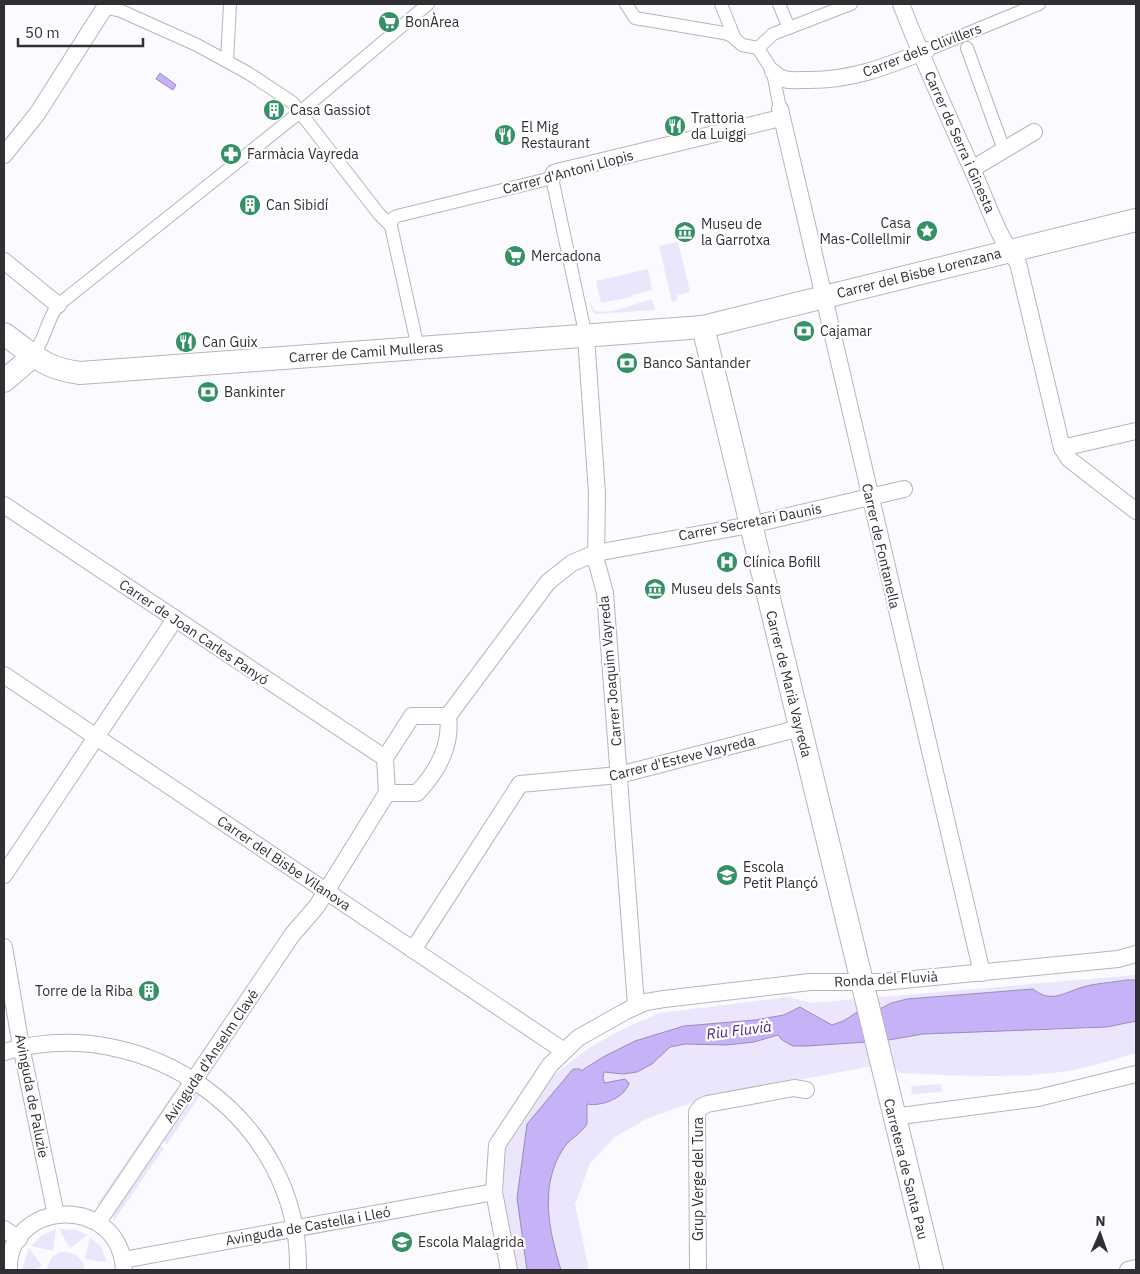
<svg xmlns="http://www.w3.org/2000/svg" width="1140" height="1274" font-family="'IBM Plex Sans',sans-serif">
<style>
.green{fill:#ebe6fc}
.water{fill:#c5b2f7;stroke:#988bbc}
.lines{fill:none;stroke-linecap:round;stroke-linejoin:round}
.pedestrian-casing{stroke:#b6b4be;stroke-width:14}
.minor-casing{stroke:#b6b4be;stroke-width:18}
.secondary-casing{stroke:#b6b4be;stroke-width:24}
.pedestrian{stroke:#fff;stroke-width:12}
.minor{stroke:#fff;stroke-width:16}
.secondary{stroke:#fff;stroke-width:22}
.labels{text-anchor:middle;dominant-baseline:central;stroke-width:4.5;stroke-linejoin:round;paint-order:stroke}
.poi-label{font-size:14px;fill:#302f33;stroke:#fff;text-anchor:start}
.street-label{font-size:14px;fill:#302f33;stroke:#fff}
.water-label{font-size:15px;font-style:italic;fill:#4c2686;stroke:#fff}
</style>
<rect width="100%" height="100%" fill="#fbfaff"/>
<g class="green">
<polygon points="678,242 690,292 677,295 677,300 672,302 659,246"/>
<polygon points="648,269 652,290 633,295 632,297 601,303 596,281"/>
<path d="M652 299 655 310 596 314 592 311 590 301 595 311C611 315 636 303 652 299Z"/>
<path d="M1136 975V980C1119 981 1097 983 1081 988 1059 993 1055 1005 1033 989L897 1001 882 1008 848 1016 843 1021 832 1025 805 1008 793 1010 784 1015 755 1020 684 1026 635 1041 603 1057 581 1072 573 1069 527 1124 517 1198 527 1270H518L504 1206 503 1163 506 1146 553 1076 561 1069 592 1046 627 1027 660 1013 789 997 811 1003Z"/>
<path d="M1136 1021V1053C1115 1059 1094 1066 1073 1070 1016 1080 956 1075 899 1073L897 1070 867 1067 708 1097 646 1119 615 1137 590 1163 575 1204 589 1270H561C549 1231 539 1186 563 1149 569 1139 581 1134 587 1124V1104C603 1109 622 1096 629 1083L625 1079 605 1083 603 1079 604 1072 623 1074 646 1067 669 1047 685 1044 727 1045 754 1042 778 1035 782 1040 793 1046H806L883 1041 917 1035 948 1032 1086 1029Z"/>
<polygon points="941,1084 942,1092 912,1094 911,1086"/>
<polygon points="177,1088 179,1090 100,1207 98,1203"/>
<polygon points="196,1095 200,1095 167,1144 163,1141"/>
<polygon points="160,1146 164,1148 113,1222 114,1213"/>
<polygon points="56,1229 53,1251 31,1246 42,1235"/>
<polygon points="59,1229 77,1230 88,1235 70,1248"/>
<polygon points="90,1237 101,1247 107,1262 85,1259"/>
<polygon points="29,1248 42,1266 36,1270 22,1270"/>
<path d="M60 1252C73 1251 83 1257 85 1270H46L51 1258Z"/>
</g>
<g class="water">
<polygon points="160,73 176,85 173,90 156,79"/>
<path d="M1126 980H1136V1021L1107 1027 923 1034 883 1041 806 1046H793L782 1040 778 1035 754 1042 727 1045 685 1044 670 1047 652 1064 637 1072 623 1074 604 1072 603 1079 605 1083 625 1079 629 1083C625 1098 601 1107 587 1104V1124C581 1134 569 1139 563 1149 539 1186 549 1231 561 1270H527L517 1198 527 1124 573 1069H580L581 1071 603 1057 635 1041 684 1026 755 1020 784 1015 800 1007 832 1025 843 1021 859 1011 882 1008 891 1003 907 999 1033 989C1051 1003 1061 994 1080 988 1094 983 1111 983 1126 980Z"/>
</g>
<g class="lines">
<g class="pedestrian-casing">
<g id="pedestrian">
<polyline points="626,4 635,18 724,33 732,36 742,45 758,48 773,34 851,4"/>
<polyline points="721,4 735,39"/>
<polyline points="779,4 789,28"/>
<polyline points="103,7 121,11 197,45 248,73 292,102 379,214 391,226 418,348"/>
<polyline points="758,48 773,72 780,109"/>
<polyline points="967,48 1004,150"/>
<polyline points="927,50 1039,4"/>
<polyline points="227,61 230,4"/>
<polyline points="391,226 392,219 397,216 552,178 586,337"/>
<path d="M32 357C45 341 46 321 58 305L300 112 428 4"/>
</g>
</g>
<g class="minor-casing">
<g id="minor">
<path d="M901 4C924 63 950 121 976 178 989 207 999 239 1018 263L1062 448 1069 459 1136 511"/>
<path d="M773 72C782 82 793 80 805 80 850 81 886 67 927 50"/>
<polyline points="780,109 982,973"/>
<polyline points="4,155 37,114 107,4"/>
<polyline points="972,169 1034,132"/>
<polyline points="552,178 554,173 557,172 781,118"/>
<polyline points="4,261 58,305"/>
<polyline points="586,337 597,493 596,560 605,593 636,1005"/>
<polyline points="1062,448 1136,431"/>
<polyline points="4,505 385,758"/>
<polyline points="4,675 564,1051"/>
<polyline points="448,716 548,582 572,563 596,553 750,525 904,489"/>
<polyline points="387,793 385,758 412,716 448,716"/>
<path d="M387 793H417C438 771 452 746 448 716"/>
<polyline points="4,875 175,619"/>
<polyline points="4,947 21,1046 56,1215"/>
<polyline points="413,950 520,784 619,775 800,728"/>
<path d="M4 1052C146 1010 301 1119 298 1270"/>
<polyline points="893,1117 1038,1098 1136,1074"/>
<polyline points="98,1222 292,935 317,906 387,793"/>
<polyline points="4,1229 19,1239"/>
<polyline points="123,1260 494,1192"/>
<path d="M9 1270C7 1199 120 1193 124 1270"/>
<polyline points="509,1270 494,1192 497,1145 550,1065 578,1038 626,1011 646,1002 664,999 810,982 883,982 1118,959 1136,954"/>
<polyline points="698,1270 697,1112 701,1107 707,1104 794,1088 806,1090"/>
<polyline points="1128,1270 1136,1268"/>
</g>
</g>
<g class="secondary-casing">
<g id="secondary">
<polyline points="703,327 932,1270"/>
<path d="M4 334C33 354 42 368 80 373L703 327 1136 220"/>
<polyline points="4,381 32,357"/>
</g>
</g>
<use href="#pedestrian" class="pedestrian"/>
<use href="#minor" class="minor"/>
<use href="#secondary" class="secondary"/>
</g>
<defs>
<g id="supermarket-disc" transform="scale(1.125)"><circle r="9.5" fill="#349066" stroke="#fff"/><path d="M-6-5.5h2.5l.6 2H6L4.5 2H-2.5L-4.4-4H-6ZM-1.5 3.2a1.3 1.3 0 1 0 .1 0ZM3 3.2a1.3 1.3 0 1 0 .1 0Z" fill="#fff"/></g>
<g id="building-disc" transform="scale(1.125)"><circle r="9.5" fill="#349066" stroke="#fff"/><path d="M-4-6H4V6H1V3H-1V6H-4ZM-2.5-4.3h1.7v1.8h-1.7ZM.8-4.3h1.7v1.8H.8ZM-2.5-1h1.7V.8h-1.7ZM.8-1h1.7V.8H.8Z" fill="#fff"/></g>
<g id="restaurant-disc" transform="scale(1.125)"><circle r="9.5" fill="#349066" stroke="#fff"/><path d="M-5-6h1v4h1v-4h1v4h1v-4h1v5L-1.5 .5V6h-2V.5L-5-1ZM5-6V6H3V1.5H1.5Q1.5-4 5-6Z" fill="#fff"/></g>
<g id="pharmacy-disc" transform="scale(1.125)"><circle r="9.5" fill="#349066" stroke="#fff"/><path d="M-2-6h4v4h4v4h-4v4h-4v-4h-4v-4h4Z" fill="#fff"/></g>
<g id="sight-disc" transform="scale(1.125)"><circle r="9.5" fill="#349066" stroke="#fff"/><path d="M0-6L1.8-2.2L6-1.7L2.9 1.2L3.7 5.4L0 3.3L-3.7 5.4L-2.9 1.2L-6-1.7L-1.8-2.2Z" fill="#fff"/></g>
<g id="museum-disc" transform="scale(1.125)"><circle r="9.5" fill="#349066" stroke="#fff"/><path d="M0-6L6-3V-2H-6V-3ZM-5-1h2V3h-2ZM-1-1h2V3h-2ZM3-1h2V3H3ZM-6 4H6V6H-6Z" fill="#fff"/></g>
<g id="bank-disc" transform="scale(1.125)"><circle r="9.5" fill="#349066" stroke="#fff"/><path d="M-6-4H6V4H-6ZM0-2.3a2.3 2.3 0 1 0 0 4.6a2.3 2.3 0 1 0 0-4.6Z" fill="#fff"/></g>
<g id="hospital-disc" transform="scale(1.125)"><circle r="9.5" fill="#349066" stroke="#fff"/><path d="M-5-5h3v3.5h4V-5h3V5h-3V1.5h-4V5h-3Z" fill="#fff"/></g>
<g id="school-disc" transform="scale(1.125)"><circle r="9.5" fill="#349066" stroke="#fff"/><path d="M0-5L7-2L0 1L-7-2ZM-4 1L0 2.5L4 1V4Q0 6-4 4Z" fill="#fff"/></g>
</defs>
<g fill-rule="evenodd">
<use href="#supermarket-disc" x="389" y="22"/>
<use href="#building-disc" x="274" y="110"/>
<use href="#restaurant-disc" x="675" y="126"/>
<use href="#restaurant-disc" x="505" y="135"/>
<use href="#pharmacy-disc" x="231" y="154"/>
<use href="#building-disc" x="250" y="205"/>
<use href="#sight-disc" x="927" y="231"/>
<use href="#museum-disc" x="685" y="232"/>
<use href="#supermarket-disc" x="515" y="256"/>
<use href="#bank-disc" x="804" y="331"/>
<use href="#restaurant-disc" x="186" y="342"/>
<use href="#bank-disc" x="627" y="363"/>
<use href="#bank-disc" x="208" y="392"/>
<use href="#hospital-disc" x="727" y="562"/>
<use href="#museum-disc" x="655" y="589"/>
<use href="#school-disc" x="727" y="875"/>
<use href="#building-disc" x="149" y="991"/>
<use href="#school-disc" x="402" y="1242"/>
</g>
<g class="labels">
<g class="poi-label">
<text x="405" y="22">BonÀrea</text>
<text x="290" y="110">Casa Gassiot</text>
<text x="691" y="118">Trattoria<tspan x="691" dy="16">da Luiggi</tspan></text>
<text x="521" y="127">El Mig<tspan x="521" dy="16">Restaurant</tspan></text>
<text x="247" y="154">Farmàcia Vayreda</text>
<text x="266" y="205">Can Sibidí</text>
<text x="911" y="223" text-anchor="end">Casa<tspan x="911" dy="16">Mas-Collellmir</tspan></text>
<text x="701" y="224">Museu de<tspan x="701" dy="16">la Garrotxa</tspan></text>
<text x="531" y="256">Mercadona</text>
<text x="820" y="331">Cajamar</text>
<text x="202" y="342">Can Guix</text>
<text x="643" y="363">Banco Santander</text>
<text x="224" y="392">Bankinter</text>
<text x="743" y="562">Clínica Bofill</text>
<text x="671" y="589">Museu dels Sants</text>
<text x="743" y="867">Escola<tspan x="743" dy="16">Petit Plançó</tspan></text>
<text x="133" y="991" text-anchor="end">Torre de la Riba</text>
<text x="418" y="1242">Escola Malagrida</text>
</g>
<g class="street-label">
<text transform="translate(922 50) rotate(-21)">Carrer dels Clivillers</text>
<text transform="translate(960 142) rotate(66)">Carrer de Serra i Ginesta</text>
<text transform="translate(568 172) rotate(-15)">Carrer d'Antoni Llopis</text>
<text transform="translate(919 273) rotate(-14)">Carrer del Bisbe Lorenzana</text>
<text transform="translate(366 352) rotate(-4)">Carrer de Camil Mulleras</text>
<text transform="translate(750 522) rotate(-11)">Carrer Secretari Daunis</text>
<text transform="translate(881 546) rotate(77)">Carrer de Fontanella</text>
<text transform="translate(194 632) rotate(34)">Carrer de Joan Carles Panyó</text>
<text transform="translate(610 671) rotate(-95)">Carrer Joaquim Vayreda</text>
<text transform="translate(789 684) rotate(76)">Carrer de Marià Vayreda</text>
<text transform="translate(682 758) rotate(-14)">Carrer d'Esteve Vayreda</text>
<text transform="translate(284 863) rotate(34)">Carrer del Bisbe Vilanova</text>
<text transform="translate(886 979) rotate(-3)">Ronda del Fluvià</text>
<text transform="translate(211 1056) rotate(-56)">Avinguda d'Anselm Clavé</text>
<text transform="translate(32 1096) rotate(79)">Avinguda de Paluzie</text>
<text transform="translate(906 1169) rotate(76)">Carretera de Santa Pau</text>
<text transform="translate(698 1179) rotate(-90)">Grup Verge del Tura</text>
<text transform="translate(308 1226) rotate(-10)">Avinguda de Castella i Lleó</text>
</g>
<g class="water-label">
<text transform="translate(739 1030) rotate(-7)">Riu Fluvià</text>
</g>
</g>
<rect width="1140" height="1274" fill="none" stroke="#302f33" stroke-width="10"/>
<g transform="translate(1100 1234) rotate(2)" stroke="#ffffff" stroke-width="4" paint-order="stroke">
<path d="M0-4L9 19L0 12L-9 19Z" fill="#302f33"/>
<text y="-8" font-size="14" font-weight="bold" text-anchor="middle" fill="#302f33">N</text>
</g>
<path d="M18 38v8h125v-8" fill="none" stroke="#302f33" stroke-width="2.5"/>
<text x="25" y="38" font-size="15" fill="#302f33" stroke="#ffffff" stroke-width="4" paint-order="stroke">50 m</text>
</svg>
